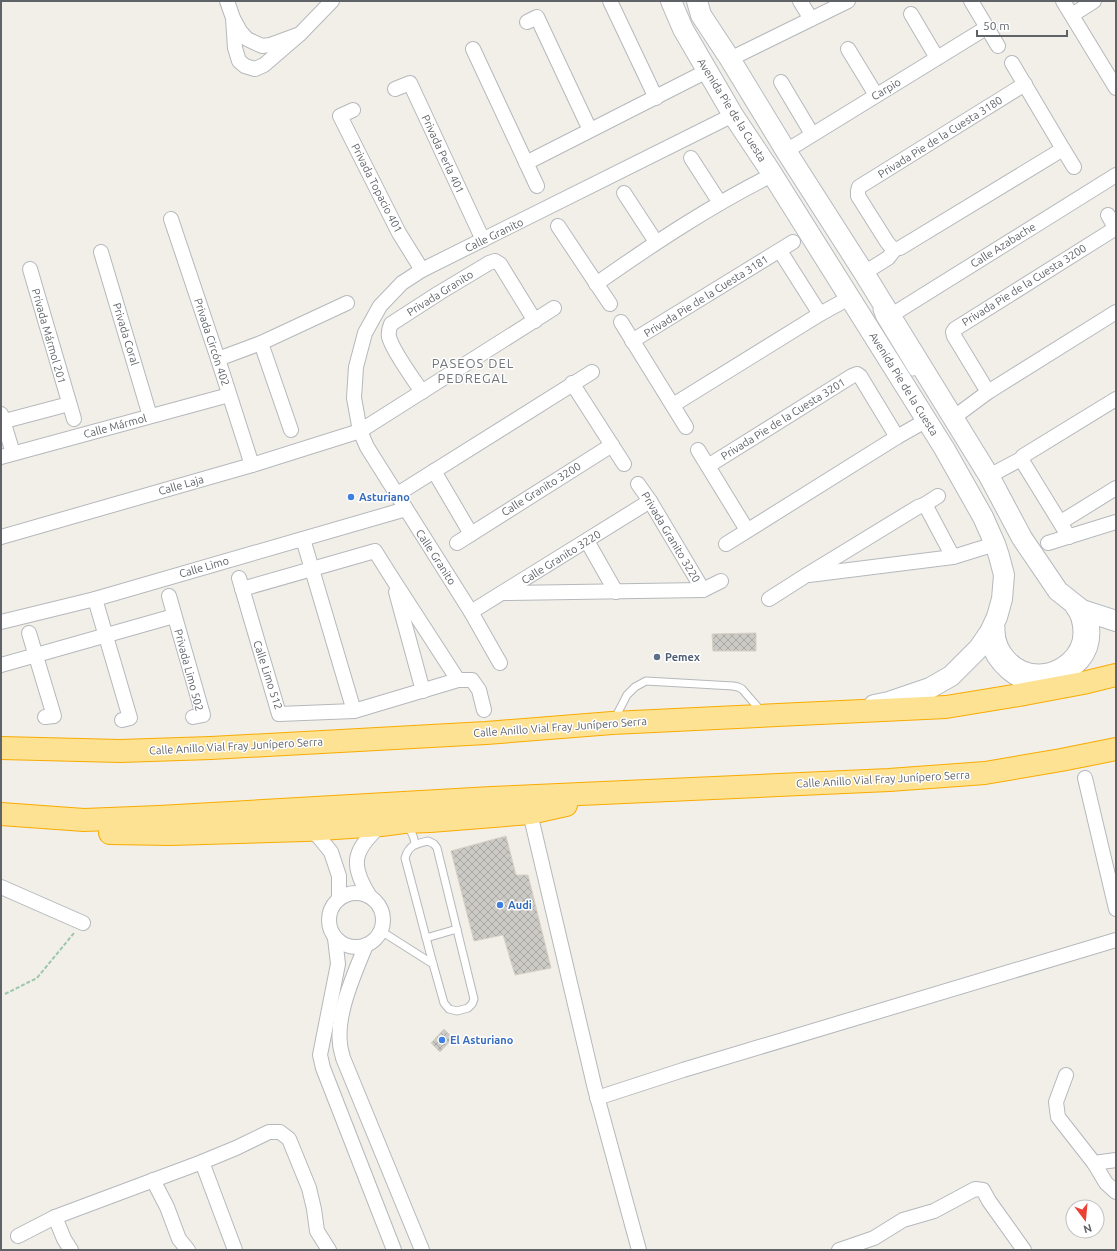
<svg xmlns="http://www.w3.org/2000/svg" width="1117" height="1251" font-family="Ubuntu,sans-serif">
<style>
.building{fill:url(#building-cross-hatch);stroke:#d6d1c6}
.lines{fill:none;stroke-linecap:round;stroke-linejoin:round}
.lane-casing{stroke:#b5b8bc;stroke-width:9}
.street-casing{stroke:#b5b8bc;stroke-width:16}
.secondary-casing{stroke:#b6babf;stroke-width:22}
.highway-casing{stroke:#f9ab00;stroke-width:24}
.path{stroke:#9cc7a9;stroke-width:2;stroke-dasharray:4 2;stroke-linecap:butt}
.lane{stroke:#fff;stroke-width:7}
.street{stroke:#fff;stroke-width:14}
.secondary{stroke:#fff;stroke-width:20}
.highway{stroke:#fde293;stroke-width:22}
.shop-dot{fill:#3f7fe0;stroke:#fff;stroke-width:1.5}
.service-dot{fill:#5c6f8a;stroke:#fff;stroke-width:1.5}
.labels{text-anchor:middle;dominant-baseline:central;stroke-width:3;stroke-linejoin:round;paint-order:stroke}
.street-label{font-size:11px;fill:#5f6368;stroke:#fff}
.shop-label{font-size:11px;font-weight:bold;fill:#366cbe;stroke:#fff;text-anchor:start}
.service-label{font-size:11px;font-weight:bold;fill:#4e5e75;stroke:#fff;text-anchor:start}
.quarter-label{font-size:13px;letter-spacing:1px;fill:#70757a;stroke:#fff}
</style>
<defs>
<pattern id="building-cross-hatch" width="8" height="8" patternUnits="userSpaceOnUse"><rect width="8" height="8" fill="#cccac5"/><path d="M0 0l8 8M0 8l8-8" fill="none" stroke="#a9a8a4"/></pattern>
</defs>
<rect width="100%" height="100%" fill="#f1efe8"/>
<g class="building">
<polygon points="756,633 756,651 713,651 712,634"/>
<polygon points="506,836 516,875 528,875 551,968 515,975 503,935 474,941 451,851"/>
<polygon points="444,1029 453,1038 440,1052 431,1043"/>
</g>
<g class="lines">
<g class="lane-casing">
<g id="lane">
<polyline points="877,310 880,318 913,372"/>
<path d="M1001 628C1000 649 1018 669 1040 668 1058 667 1077 653 1077 633 1077 625 1076 617 1070 610"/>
<polyline points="614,720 627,695 635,687 646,681 733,686 738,687 742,689 762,712"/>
<path d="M406 825C412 831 414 836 415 844"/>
<path d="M428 841 434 844 437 848 474 999 472 1004 468 1008 457 1011 449 1009 444 1003 433 964 405 858C409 845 415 844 428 841Z"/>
<polyline points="381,931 433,964"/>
<polyline points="426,938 457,929"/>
</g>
</g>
<g class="street-casing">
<g id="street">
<polyline points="227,1 233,18 235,48 239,61 245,66 255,69 264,65 300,34"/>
<polyline points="610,1 656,98"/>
<polyline points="800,1 811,19"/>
<polyline points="971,1 998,46"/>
<polyline points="1063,1 1116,88"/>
<polyline points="911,14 937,58"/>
<polyline points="1072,15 1094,1"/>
<polyline points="234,20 240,31 247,39 262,46 270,45 300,34 332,1"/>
<polyline points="527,22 537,17 590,130"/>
<polyline points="473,49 537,186"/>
<polyline points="848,49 876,95"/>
<polyline points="730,59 848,1"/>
<polyline points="781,82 812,134"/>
<polyline points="395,89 410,83 483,240"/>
<polyline points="353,110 340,116 399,233 422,270"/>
<polyline points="1063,149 1074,167"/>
<polyline points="786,151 986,28"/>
<polyline points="691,158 720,203"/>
<polyline points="526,163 707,71"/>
<polyline points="624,193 656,242"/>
<polyline points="1108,215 1116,229"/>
<polyline points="171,219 218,359 252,465"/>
<polyline points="558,226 610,304"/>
<polyline points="895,249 892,248 887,242 858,196 858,191 859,187 1025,84"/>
<polyline points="780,251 820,314"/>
<polyline points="101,252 150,416"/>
<polyline points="30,269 74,419"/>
<polyline points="864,273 888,258 895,249 900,248 1063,149 1012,63"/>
<path d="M596 284C653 244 710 206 772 175"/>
<polyline points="890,316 1116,175"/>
<polyline points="621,322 686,427"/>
<polyline points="632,341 793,242"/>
<polyline points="261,343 291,430"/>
<polyline points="218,359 261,343 347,303"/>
<polyline points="572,383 624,464"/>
<path d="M422 392C413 378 393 352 389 337 388 332 389 329 391 324L439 293 489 263 495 261 500 264 535 321"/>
<polyline points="988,392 954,336 953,332 955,329 1116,228"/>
<polyline points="673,405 820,314 849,298"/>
<polyline points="1,414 13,453"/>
<polyline points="953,418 988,392 1116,312"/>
<polyline points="1,422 69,404"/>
<polyline points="698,450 747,530"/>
<polyline points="1,457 229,395"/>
<polyline points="1021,459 1069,537"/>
<polyline points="708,466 852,376 857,374 860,376 897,437"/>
<polyline points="434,471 471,534"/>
<polyline points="989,476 1021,459 1023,456 1116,399"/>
<polyline points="638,484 650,501 703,590"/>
<polyline points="396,495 592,372"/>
<polyline points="924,505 938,496"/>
<polyline points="1061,522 1116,488"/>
<polyline points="1,537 252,465 360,431 554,308"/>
<polyline points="303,539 354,711"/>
<polyline points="587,541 616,592"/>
<polyline points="457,543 612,445"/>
<polyline points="1048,543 1116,522"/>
<polyline points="726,544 897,437 927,420"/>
<polyline points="809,575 953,557 995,544"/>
<polyline points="239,578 279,714 354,711 458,680 472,680 479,690 484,710"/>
<polyline points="242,589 375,551 392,578 458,680"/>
<polyline points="396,592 423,691"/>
<polyline points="502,593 703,590 721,581"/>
<polyline points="169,596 203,715 193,717"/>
<polyline points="95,599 130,718 122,720"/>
<polyline points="769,599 805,576 918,507 924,505 928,510 953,557"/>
<polyline points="471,612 650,501"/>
<polyline points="1,622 95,599 406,509"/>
<polyline points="29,633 54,716 45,717"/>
<polyline points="500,663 471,612 367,447 360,431 354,398 356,367 365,333 380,306 402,283 422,270 733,115"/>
<polyline points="1,665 174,616"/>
<polyline points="1085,778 1116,909"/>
<polyline points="530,813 595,1089 639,1250"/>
<polyline points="306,830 318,836 331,852 339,876 339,898"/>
<polyline points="1,887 83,923"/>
<circle cx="356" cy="920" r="27"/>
<path d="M369 895C349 863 354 850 381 825"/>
<polyline points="335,938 338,964 320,1055 323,1068 394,1250"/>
<path d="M366 945C355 972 336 1014 340 1043 340 1048 342 1053 343 1058L422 1250"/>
<polyline points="1066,1075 1056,1102 1058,1117 1094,1163 1106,1183 1116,1192"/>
<polyline points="597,1098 683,1070 1116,940"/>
<polyline points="202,1162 235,1250"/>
<polyline points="1094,1163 1116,1160"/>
<polyline points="153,1180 167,1207 179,1239 188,1250"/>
<polyline points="55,1217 64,1239 71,1250"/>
<polyline points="18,1236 55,1217 202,1162 236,1148 269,1132 280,1132 289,1139 309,1188 314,1209 317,1231 329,1250"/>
<polyline points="839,1250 874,1238 903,1220 934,1211 975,1189 983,1190 989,1201 1024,1250"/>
</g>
</g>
<g class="secondary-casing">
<g id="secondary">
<polyline points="671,1 683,29 733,115 769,169 944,448 983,517 995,544 999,556 1004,575 1002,599 997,617 990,632 979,648 951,676 930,688 889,702 874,705"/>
<polyline points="697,1 701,15 730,59 786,151 864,273 989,476 1022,538 1058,591 1082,610 1116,621"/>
<path d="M990 632C992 639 993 650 997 656 1003 665 1014 676 1025 679 1034 681 1041 680 1050 677 1074 671 1092 654 1089 627 1089 621 1085 615 1082 610"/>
</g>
</g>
<g class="highway-casing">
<g id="highway">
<polyline points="1,748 120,751 211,748 486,733 612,723 946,707 1013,696 1083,683 1116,675"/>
<polyline points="1,814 84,820 159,817 491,798 889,780 985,773 1061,760 1116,749"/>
<polyline points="110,833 170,834 305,830 381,825 404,822 430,821 530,813 566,805"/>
</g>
</g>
<polyline class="path" points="5,994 37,978 74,933"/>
<use href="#lane" class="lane"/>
<use href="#street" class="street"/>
<use href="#secondary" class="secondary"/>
<use href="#highway" class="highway"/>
</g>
<g class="shop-dot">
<circle cx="351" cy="497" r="4"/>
<circle cx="500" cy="905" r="4"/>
<circle cx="442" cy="1040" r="4"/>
</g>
<circle class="service-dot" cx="657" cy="657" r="4"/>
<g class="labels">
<g class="street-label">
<text transform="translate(886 89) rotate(-31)">Carpio</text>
<text transform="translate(732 110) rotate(58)">Avenida Pie de la Cuesta</text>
<text transform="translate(940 137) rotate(-32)">Privada Pie de la Cuesta 3180</text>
<text transform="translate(443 154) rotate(65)">Privada Perla 401</text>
<text transform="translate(377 188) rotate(63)">Privada Topacio 401</text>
<text transform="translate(494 235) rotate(-26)">Calle Granito</text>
<text transform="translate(1003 245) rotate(-32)">Calle Azabache</text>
<text transform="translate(1024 285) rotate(-32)">Privada Pie de la Cuesta 3200</text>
<text transform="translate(440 293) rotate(-32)">Privada Granito</text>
<text transform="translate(706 296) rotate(-32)">Privada Pie de la Cuesta 3181</text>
<text transform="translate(126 334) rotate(73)">Privada Coral</text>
<text transform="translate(49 336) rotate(74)">Privada Mármol 201</text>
<text transform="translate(212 342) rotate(72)">Privada Circón 402</text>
<text transform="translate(904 384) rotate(58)">Avenida Pie de la Cuesta</text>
<text transform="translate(783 419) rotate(-32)">Privada Pie de la Cuesta 3201</text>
<text transform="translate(115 426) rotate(-15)">Calle Mármol</text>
<text transform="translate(181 485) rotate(-16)">Calle Laja</text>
<text transform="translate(541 489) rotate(-32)">Calle Granito 3200</text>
<text transform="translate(671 537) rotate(59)">Privada Granito 3220</text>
<text transform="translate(436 557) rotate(57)">Calle Granito</text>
<text transform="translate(561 557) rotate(-32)">Calle Granito 3220</text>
<text transform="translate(204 567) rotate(-16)">Calle Limo</text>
<text transform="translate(189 670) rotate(75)">Privada Limo 502</text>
<text transform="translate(268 675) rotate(72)">Calle Limo 512</text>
<text transform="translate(560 727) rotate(-4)">Calle Anillo Vial Fray Junípero Serra</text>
<text transform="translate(236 746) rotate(-3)">Calle Anillo Vial Fray Junípero Serra</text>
<text transform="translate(883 779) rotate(-3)">Calle Anillo Vial Fray Junípero Serra</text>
</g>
<g class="shop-label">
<text x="359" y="497">Asturiano</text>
<text x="508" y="905">Audi</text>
<text x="450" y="1040">El Asturiano</text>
</g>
<g class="service-label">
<text x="665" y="657">Pemex</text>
</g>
<g class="quarter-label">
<text x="473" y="363">PASEOS DEL<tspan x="473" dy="15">PEDREGAL</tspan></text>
</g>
</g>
<rect width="1117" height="1251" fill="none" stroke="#5f6368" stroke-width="4"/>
<g transform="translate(1085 1219) rotate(164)"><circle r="19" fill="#ffffff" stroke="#bfc1c3"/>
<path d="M0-3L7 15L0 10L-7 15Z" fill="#ea4335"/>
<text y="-6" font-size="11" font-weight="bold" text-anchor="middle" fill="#5f6368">N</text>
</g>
<path d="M977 30v6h90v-6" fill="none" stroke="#5f6368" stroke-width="2"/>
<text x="983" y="30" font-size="12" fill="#5f6368" stroke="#ffffff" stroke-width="3" paint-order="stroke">50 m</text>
</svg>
